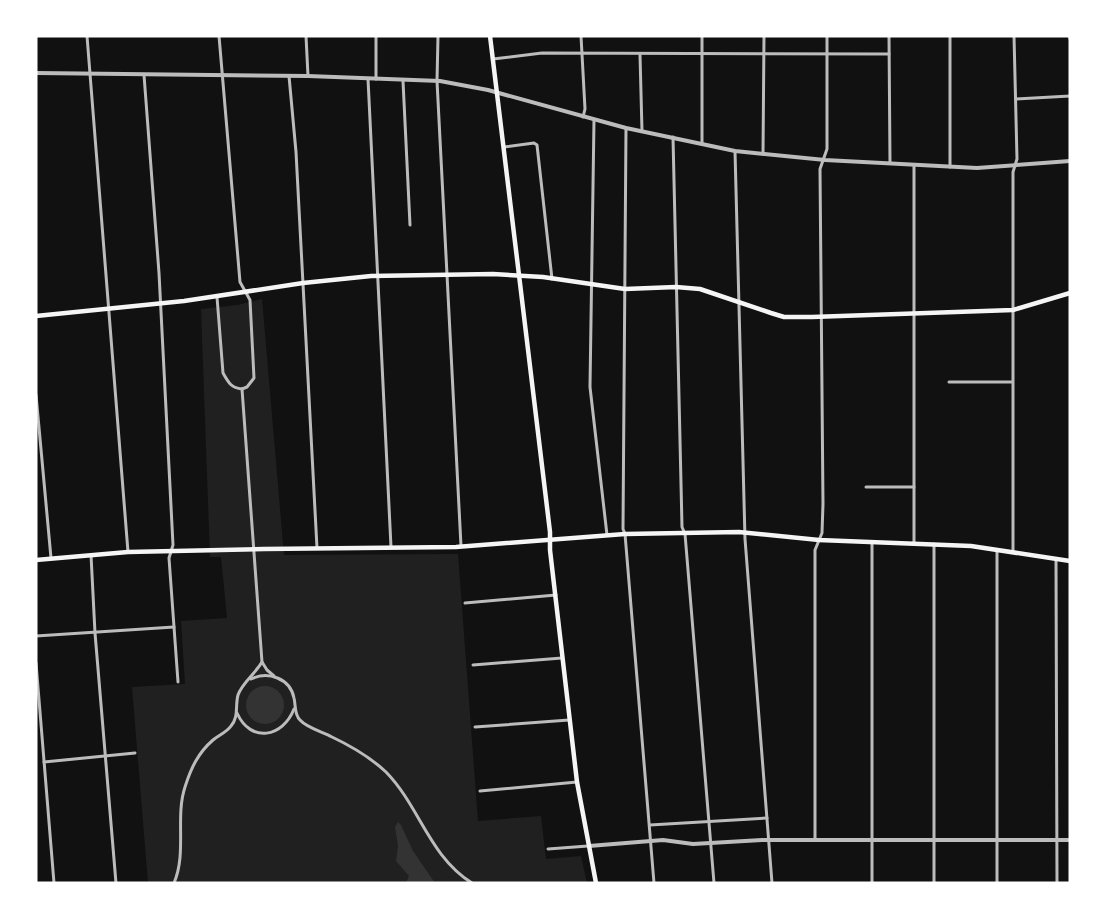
<svg xmlns="http://www.w3.org/2000/svg" width="1106" height="919" font-family="'Work Sans',sans-serif">
<style>
.green{fill:#202020}
.water{fill:#333}
.lines{fill:none;stroke-linecap:round;stroke-linejoin:round}
.minor{stroke:#bcbcbc;stroke-width:3}
.tertiary{stroke:#bcbcbc;stroke-width:4}
.secondary{stroke:#f5f5f5;stroke-width:4.5}
.primary{stroke:#f5f5f5;stroke-width:4.5}
.tram{stroke:#9a9a9a;stroke-width:1.5}
</style>
<rect width="100%" height="100%" fill="#111"/>
<polygon class="green" points="262,299 284,555 458,554 478,821 541,816 546,859 581,856 587,883 148,883 132,687 185,684 181,621 227,618 221,557 210,557 201,309 238,305"/>
<g class="water">
<circle cx="265" cy="705" r="19"/>
<polygon points="398,822 401,825 413,851 435,883 406,883 409,876 396,861 398,846 395,827"/>
</g>
<g class="lines">
<g class="minor">
<polyline points="87,36 128,552"/>
<polyline points="219,36 240,282 250,300 254,378 247,387 242,389"/>
<polyline points="306,36 308,76"/>
<polyline points="376,36 376,79"/>
<polyline points="438,36 437,81 461,546"/>
<polyline points="581,36 585,109 583,117"/>
<polyline points="889,36 890,163"/>
<polyline points="640,55 642,131"/>
<polyline points="493,59 542,53 889,54"/>
<polyline points="144,75 159,273 173,545 169,558 178,682"/>
<polyline points="289,76 296,152 317,548"/>
<polyline points="368,79 391,547"/>
<polyline points="403,81 410,225"/>
<polyline points="1016,99 1070,96"/>
<polyline points="594,120 590,387 607,535"/>
<polyline points="626,128 623,529 625,534 654,883"/>
<polyline points="673,137 682,527 685,534 714,883"/>
<polyline points="702,144 702,36"/>
<polyline points="504,147 534,143 537,145 552,279"/>
<polyline points="735,151 745,539 772,883"/>
<polyline points="763,154 764,36"/>
<polyline points="914,165 914,543"/>
<polyline points="950,167 950,36"/>
<path d="M217 297 223 373C228 382 231 388 242 389"/>
<polyline points="949,382 1012,382"/>
<polyline points="36,395 51,558"/>
<polyline points="866,487 914,487"/>
<polyline points="872,542 872,883"/>
<polyline points="934,544 934,883"/>
<polyline points="997,550 997,883"/>
<polyline points="1013,551 1013,172 1017,159 1014,36"/>
<polyline points="91,555 95,633 116,883"/>
<polyline points="1056,559 1057,883"/>
<polyline points="465,603 556,595"/>
<polyline points="36,636 174,627"/>
<polyline points="262,662 267,670 274,676"/>
<polyline points="36,663 54,883"/>
<polyline points="473,665 562,658"/>
<path d="M251 679C268 671 290 678 294 698 296 706 294 714 300 720 307 728 323 732 332 737 351 746 370 757 386 772 420 807 429 856 472 883"/>
<path d="M237 713C251 744 283 737 294 709"/>
<polyline points="475,727 569,720"/>
<polyline points="44,762 135,753"/>
<polyline points="480,791 577,782"/>
<polyline points="650,825 767,818"/>
<polyline points="815,840 815,550 822,533 823,504 820,169 827,149 827,36"/>
<polyline points="548,849 588,846"/>
<path d="M174 883C187 853 175 817 185 787 191 768 198 753 213 740 219 735 227 732 231 726 239 717 235 706 238 695 242 683 255 674 262 662L242 389"/>
</g>
<g class="tertiary">
<polyline points="36,73 308,76 440,81 488,90 626,128 735,151 825,160 977,168 1070,161"/>
<polyline points="589,846 663,840 693,844 762,840 1070,840"/>
</g>
<g class="secondary">
<polyline points="490,36 519,275"/>
<polyline points="36,560 128,552 264,549 456,547 625,534 739,532 819,540 971,546 1070,561"/>
</g>
<g class="primary">
<polyline points="519,275 550,532 550,550 577,782 596,883"/>
<polyline points="36,316 184,301 303,283 371,276 493,274 543,277 625,289 676,287 700,289 771,313 784,317 812,317 1013,310 1070,293"/>
</g>
<polyline class="tram" points="1068,36 1070,41"/>
</g>
<rect width="1106" height="919" fill="none" stroke="#ffffff" stroke-width="75"/>
</svg>
